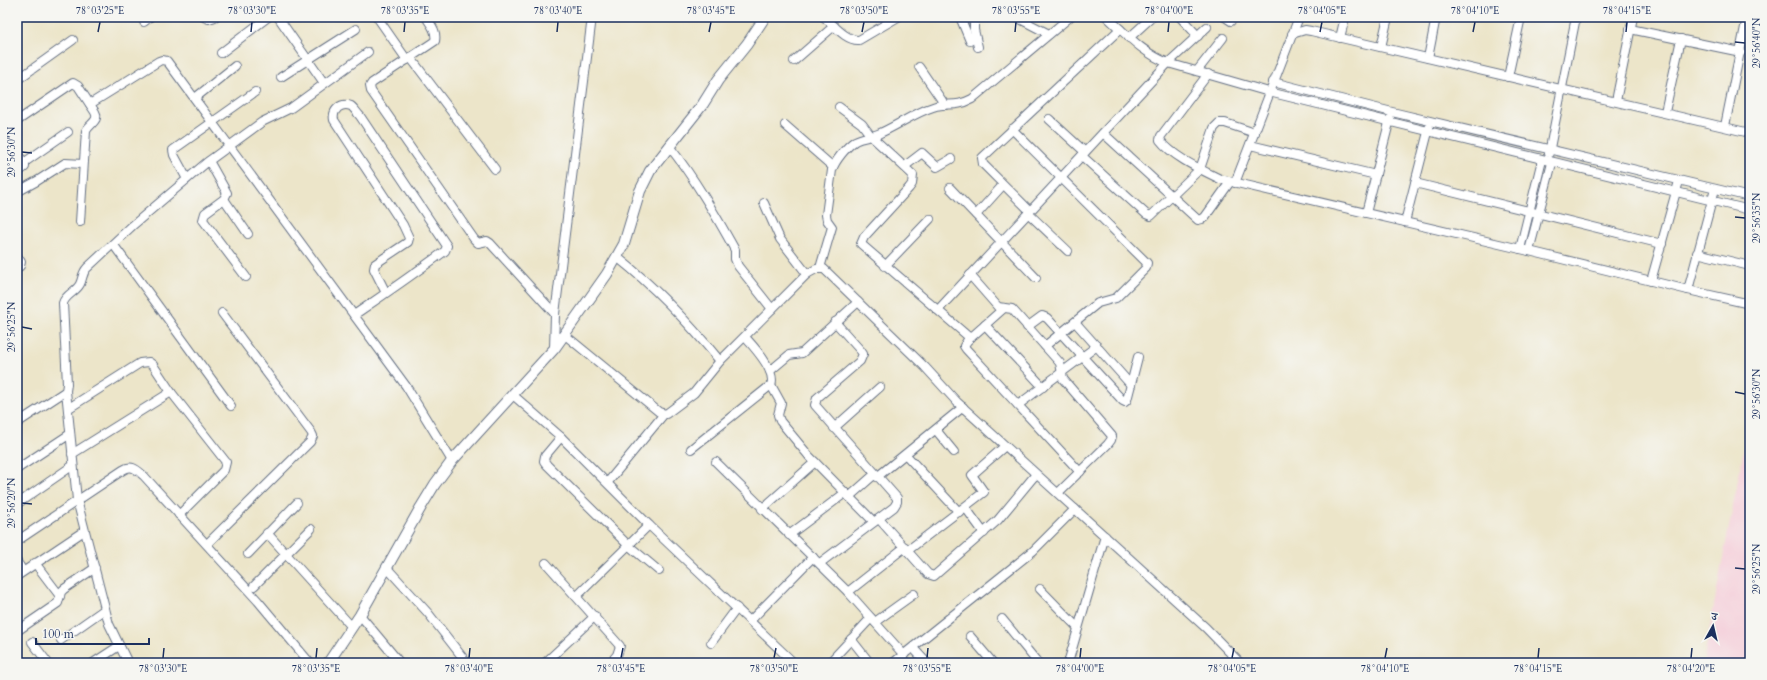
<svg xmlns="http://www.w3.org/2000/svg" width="1767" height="680" font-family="Cardo,'Noto Serif Devanagari',serif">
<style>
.built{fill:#f5cfda}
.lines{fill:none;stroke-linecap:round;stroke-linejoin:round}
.minor-casing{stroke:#646f83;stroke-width:10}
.tertiary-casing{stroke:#646f83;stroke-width:12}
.minor{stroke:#fff;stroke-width:8}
.tertiary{stroke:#fff;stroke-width:10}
.ticks{fill:none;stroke:#1b2f5e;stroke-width:1.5}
.neatline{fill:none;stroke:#1b2f5e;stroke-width:1.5}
.ticks-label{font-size:10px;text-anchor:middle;fill:#1b2f5e}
</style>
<rect width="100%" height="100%" fill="#f6f6f2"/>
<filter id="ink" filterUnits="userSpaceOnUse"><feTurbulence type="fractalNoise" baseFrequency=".025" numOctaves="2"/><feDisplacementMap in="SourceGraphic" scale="8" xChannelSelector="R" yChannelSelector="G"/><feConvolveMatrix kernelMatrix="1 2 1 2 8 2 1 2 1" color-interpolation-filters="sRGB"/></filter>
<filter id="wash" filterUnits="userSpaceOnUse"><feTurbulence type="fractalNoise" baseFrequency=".012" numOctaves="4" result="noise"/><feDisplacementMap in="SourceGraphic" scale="16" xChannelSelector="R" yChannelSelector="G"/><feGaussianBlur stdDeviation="0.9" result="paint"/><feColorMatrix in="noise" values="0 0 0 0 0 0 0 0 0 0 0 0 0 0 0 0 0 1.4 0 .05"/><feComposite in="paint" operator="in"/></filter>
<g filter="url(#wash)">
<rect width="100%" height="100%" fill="#ece5c9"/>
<polygon class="built" points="1750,417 1750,663 1703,663"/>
</g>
<g filter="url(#ink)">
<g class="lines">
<g class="minor-casing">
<g id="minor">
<polyline points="204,17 209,19 215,17"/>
<polyline points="278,17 324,83"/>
<polyline points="377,17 407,60"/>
<path d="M426 17C431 25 437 31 435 41L372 83 370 86 371 91 474 239 478 243 487 241 490 243 555 314"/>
<path d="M824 17C833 24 846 41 859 40L898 17"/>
<polyline points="960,17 970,41"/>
<polyline points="974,17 974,30 978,47"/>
<polyline points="1016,17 1049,34"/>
<path d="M1107 17C1127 35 1143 53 1168 63L1269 92 1750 210"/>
<polyline points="1180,17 1198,36"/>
<polyline points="1225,17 1231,21"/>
<polyline points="144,22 150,17"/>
<polyline points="1630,29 1741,52"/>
<polyline points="1292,34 1305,30 1311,31 1750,133"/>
<polyline points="1129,38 1152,17"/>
<polyline points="1340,38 1345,17"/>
<polyline points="1381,47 1388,17"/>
<polyline points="221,53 268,17"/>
<polyline points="410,57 495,169"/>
<polyline points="1428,58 1436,17"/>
<polyline points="794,61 834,26"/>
<polyline points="919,67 945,105"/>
<polyline points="1197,71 1223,38"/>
<path d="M1208 74 1161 136 1160 140C1173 157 1202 170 1220 179L1529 251 1688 290 1750 304"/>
<polyline points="281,77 356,29"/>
<polyline points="1508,77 1521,17"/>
<polyline points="17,80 73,40"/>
<polyline points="1273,82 1392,112 1750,197"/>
<polyline points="195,98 235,66"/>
<polyline points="1616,101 1633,17"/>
<polyline points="90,104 159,61 162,60 167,61 406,386 452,461"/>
<polyline points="839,107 862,124 871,136 913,175 912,184 909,188 864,237 861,244 970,338"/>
<polyline points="1665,112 1681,39"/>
<polyline points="1049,119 1085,152"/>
<path d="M17 121 73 83 78 86 95 112C100 121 89 124 86 131L80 222"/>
<polyline points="785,125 833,167"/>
<polyline points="1725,126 1747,17"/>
<polyline points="1012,129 1147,263 1146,268 1116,298 1098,303 1045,346"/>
<polyline points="1103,133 1198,220 1202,219 1205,217 1230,182"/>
<polyline points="1250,145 1376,175"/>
<path d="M669 146C695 179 715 214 735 250V259L738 266 772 309"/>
<polyline points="17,152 25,165 25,167 17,173"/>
<polyline points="1549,153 1576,17"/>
<polyline points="1082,156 1146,214 1151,216 1200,169 1214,128 1219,123 1225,123 1255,133"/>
<polyline points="209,161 227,193 224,199 205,213 203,220 246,277"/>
<polyline points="25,162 68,132"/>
<polyline points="905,166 922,153 937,167 951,159"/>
<polyline points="187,179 174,155 173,150 255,92"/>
<polyline points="1235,183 1299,17"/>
<polyline points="1415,183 1662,244"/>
<polyline points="950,188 1036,278"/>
<polyline points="17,192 37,181 65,163 83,164"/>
<polyline points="224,199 248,234"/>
<polyline points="764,203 780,239 807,274"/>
<polyline points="1030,211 983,164 982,158 1120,29"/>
<polyline points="1028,213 1068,251"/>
<polyline points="1366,213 1390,119"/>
<polyline points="976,215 1003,185"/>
<polyline points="1405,222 1429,128"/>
<polyline points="113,244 231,406"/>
<polyline points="1520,249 1542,160"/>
<polyline points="1529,251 1552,163"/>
<polyline points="1697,253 1750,266"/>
<polyline points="17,256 21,262 20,266 17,269"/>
<path d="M617 257C656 288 689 323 720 361"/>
<polyline points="885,266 930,219"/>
<path d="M820 268 832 227 827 220 826 215 832 170C835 161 846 147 855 141 862 137 871 137 878 134 897 126 914 113 933 107 948 102 955 108 972 99L1070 17"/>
<polyline points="970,275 998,307 1012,309 1060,363 1063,379 1112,436 1111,440 1108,444 1058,493"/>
<polyline points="1651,281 1679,181"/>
<polyline points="1688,290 1715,189"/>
<polyline points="1004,308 967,341 964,346 966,349 1080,472"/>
<polyline points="938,310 1168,63 1207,27"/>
<path d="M354 315C385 294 415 273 445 251L447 246 360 116C357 113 354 108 351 106 341 102 332 110 334 120L403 225 409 238 408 242 375 264 374 269 386 293"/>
<polyline points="1075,322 1131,385"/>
<polyline points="985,325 1043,387"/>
<polyline points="1027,327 1042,316 1047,318 1123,401 1125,402 1127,400 1138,357"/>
<polyline points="565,335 659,412 666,414 694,393 720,361 807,274 816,269 824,269 925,367 957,402 1206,628 1240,663"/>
<polyline points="554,349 555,314 592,17"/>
<polyline points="770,371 789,355 802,353 858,302"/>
<polyline points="771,385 781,403 778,415 780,421 809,456 874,522"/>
<polyline points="66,391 77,500 109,624 128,663"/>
<polyline points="513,395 561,437 649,525 794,663"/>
<polyline points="1018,405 1097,346"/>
<polyline points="69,408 140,363 149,362 153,365 171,392 226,462 224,470 179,515"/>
<path d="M17 423 66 391 67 384 63 303C66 294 76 292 80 284 83 278 82 273 87 268L132 226 206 163 262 122 291 108 368 52"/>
<polyline points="834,428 880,387"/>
<polyline points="936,430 954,452"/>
<polyline points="561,437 545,456 544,461 547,465 628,545 659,571"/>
<path d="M691 449 771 385C777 371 753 346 745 337"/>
<polyline points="72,454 171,392"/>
<polyline points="906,455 959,512"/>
<polyline points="716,462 848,592 904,655"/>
<polyline points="17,469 70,434"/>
<polyline points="877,477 963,407"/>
<polyline points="608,482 664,414"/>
<polyline points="849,497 875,474"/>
<polyline points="17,504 72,466"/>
<polyline points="965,507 984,533"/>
<polyline points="762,509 815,462"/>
<polyline points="879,519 928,574 934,576 998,520 1036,474"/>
<polyline points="267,533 352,627"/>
<polyline points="789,535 845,493"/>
<path d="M17 541 123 470C132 464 137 470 144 476L258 601 310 663"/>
<polyline points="207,544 310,442 313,436 311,432 222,313"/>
<polyline points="907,551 984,492 972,475 1005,446"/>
<polyline points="248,554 297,503"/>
<polyline points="17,562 23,571"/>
<polyline points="35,563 60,596"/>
<polyline points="546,563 620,646 617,655 610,663"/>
<polyline points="820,563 894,507 897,502 897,498 815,405 817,398 860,361 863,354 861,351 835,322"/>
<polyline points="387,568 428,613 467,663"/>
<polyline points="17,576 84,531"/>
<polyline points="254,586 311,529"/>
<polyline points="1040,589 1078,628"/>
<polyline points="848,592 905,547"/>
<polyline points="577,596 649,525"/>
<polyline points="360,615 400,663"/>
<polyline points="1002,619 1038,663"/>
<polyline points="750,621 813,557"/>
<polyline points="875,622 914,594"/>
<polyline points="17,631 58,603 61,592 64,589 95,568"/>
<polyline points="970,636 993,663"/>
<polyline points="851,639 870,663"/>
<polyline points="61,640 105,609"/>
<polyline points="32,642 48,663"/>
<polyline points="711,643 737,608"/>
<polyline points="913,648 927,663"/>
<polyline points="93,663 119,646"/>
<polyline points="545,663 595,616"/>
<polyline points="829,663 871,618"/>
<polyline points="893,663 1033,551 1075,509"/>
<polyline points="1068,663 1105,536"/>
</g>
</g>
<g class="tertiary-casing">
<polyline id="tertiary" points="328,663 360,615 421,507 435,484 452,461 554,349 607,274 624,244 640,191 650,171 703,104 718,80 747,44 765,17"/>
</g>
<use href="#minor" class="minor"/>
<use href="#tertiary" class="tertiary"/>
</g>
</g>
<path class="ticks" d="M98 32 100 22M251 32 252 22M404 32 405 22M557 32 558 22M709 32 711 22M862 32 864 22M1015 32 1016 22M1168 32 1169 22M1320 32 1322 22M1473 32 1475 22M1626 32 1627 22M1735 42 1745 43M22 152 32 153M1735 217 1745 218M22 327 32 329M1735 392 1745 394M22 503 32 504M1735 568 1745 569M163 658 164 648M316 658 317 648M469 658 470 648M621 658 623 648M774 658 776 648M927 658 928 648M1080 658 1081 648M1232 658 1234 648M1385 658 1387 648M1538 658 1539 648M1691 658 1692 648"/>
<rect width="1767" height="680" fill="none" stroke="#f6f6f2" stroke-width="44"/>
<g transform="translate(1713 626) rotate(8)" stroke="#f6f6f2" stroke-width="3" paint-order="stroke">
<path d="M0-3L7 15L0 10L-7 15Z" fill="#1b2f5e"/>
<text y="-6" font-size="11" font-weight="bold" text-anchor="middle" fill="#1b2f5e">उ</text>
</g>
<path d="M36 638v6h113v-6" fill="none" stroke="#1b2f5e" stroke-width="2"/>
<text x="42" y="638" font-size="12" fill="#1b2f5e" stroke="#f6f6f2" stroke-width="3" paint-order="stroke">100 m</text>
<rect x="22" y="22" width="1723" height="636" class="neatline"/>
<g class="ticks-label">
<text x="100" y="14">78°03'25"E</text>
<text x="252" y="14">78°03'30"E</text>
<text x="405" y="14">78°03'35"E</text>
<text x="558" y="14">78°03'40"E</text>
<text x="711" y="14">78°03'45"E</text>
<text x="864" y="14">78°03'50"E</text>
<text x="1016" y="14">78°03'55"E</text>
<text x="1169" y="14">78°04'00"E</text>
<text x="1322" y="14">78°04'05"E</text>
<text x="1475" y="14">78°04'10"E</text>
<text x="1627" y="14">78°04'15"E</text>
<text transform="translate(1756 43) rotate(-90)" y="4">29°56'40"N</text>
<text transform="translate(11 152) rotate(-90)" y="4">29°56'30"N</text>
<text transform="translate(1756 218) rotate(-90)" y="4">29°56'35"N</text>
<text transform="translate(11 327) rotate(-90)" y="4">29°56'25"N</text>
<text transform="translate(1756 394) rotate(-90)" y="4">29°56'30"N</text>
<text transform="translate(11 503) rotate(-90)" y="4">29°56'20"N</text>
<text transform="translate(1756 569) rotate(-90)" y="4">29°56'25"N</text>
<text x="163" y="672">78°03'30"E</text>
<text x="316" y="672">78°03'35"E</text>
<text x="469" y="672">78°03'40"E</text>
<text x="621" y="672">78°03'45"E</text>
<text x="774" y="672">78°03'50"E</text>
<text x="927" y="672">78°03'55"E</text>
<text x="1080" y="672">78°04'00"E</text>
<text x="1232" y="672">78°04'05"E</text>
<text x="1385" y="672">78°04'10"E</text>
<text x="1538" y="672">78°04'15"E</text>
<text x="1691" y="672">78°04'20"E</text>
</g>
</svg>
